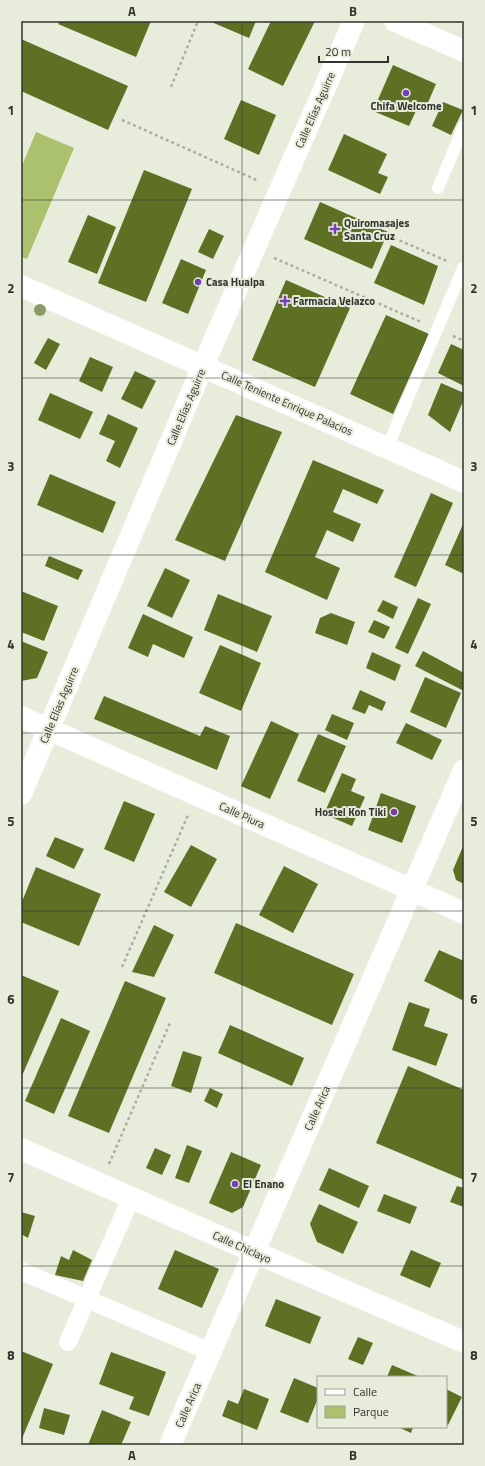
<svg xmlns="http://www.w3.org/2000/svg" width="485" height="1466" font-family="'Titillium Web',sans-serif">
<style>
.green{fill:#abc16e}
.building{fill:#5e7024}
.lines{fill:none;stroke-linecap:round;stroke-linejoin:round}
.path{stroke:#abafa1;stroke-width:2.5;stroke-dasharray:3 3;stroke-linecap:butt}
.service{stroke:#fff;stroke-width:12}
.pedestrian{stroke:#fff;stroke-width:18}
.minor{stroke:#fff;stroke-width:22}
.tree{fill:#8d9868}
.grid{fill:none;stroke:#31332d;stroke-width:1;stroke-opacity:0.55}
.poi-dot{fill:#763eb5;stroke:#e7ecdb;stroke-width:1.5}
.labels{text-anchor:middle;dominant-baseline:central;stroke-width:4;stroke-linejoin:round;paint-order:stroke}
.poi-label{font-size:11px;font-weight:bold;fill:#31332d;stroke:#e7ecdb;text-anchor:start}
.street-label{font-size:11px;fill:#31332d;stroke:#e7ecdb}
.neatline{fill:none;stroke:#31332d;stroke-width:1.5}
.grid-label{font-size:13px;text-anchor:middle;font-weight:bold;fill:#31332d}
</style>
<rect width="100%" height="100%" fill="#e7ecdb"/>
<polygon class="green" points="36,132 74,148 27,259 21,257 21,168"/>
<g class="building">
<polygon points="60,21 151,21 136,57 58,24"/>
<polygon points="209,21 256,21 249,38"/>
<polygon points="271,21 315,21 283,86 248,69"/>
<polygon points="21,39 128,86 108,130 21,91"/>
<polygon points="393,65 436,84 427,105 420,102 409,126 373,111"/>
<polygon points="241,100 276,115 259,155 224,139"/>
<polygon points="443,102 463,110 451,135 432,126"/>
<polygon points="344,134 387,154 378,173 388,177 380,194 328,170"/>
<polygon points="144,170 192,189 146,302 98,283"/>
<polygon points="320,202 388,232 372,269 304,239"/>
<polygon points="88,215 116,227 97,274 68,262"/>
<polygon points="209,229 224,236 213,259 198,252"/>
<polygon points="391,245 438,266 424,305 374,283"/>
<polygon points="181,259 206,270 188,314 162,303"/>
<polygon points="286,280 350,308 315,387 252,360"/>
<polygon points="386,315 429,334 393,414 350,394"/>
<polygon points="48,338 60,344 46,370 34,363"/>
<polygon points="451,344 464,350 464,386 438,373"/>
<polygon points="90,357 113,367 102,392 79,381"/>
<polygon points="135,371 156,381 142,409 121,399"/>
<polygon points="441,383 464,393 464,399 450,432 428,415"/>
<polygon points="50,393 93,412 80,439 38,420"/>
<polygon points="108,414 138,428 120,468 106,461 115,441 99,434"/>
<polygon points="236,415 282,432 225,561 175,540"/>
<polygon points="313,460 384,490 377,504 343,489 333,512 361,524 353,542 327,530 315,557 340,568 327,600 265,572"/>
<polygon points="50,474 116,502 103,533 37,505"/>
<polygon points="431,493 453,503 416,587 394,577"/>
<polygon points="464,522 464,574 445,565"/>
<polygon points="49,556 83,570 78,580 45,566"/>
<polygon points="165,568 190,580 172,618 147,606"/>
<polygon points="21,591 58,606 44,641 21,632"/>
<polygon points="218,594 272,616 257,652 204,630"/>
<polygon points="418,598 431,604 408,654 395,648"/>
<polygon points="383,600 398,607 393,619 377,611"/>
<polygon points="331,613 355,622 347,645 315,633 320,618"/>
<polygon points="143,614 193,637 184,658 153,644 148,657 128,648"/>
<polygon points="374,620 390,627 384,639 368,632"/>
<polygon points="21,641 48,652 37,678 21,681"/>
<polygon points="220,645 261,663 241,711 199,693"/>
<polygon points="423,651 464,673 464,691 415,666"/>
<polygon points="372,652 401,665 395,681 366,668"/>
<polygon points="425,677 461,693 446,728 410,712"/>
<polygon points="360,690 386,702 382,711 369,705 365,714 352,709"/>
<polygon points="104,696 200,736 205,726 230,736 217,770 94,719"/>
<polygon points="332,714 354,723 347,740 325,730"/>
<polygon points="271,721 299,734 270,799 241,786"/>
<polygon points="406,723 442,740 432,760 396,743"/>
<polygon points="318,734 346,746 325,793 297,781"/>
<polygon points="342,773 356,779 351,791 365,797 352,826 324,814"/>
<polygon points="381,793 416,806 402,843 368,830"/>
<polygon points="124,801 155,814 134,862 104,849"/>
<polygon points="55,837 84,849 74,869 46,856"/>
<polygon points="464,844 464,884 456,880 453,870"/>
<polygon points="191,845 217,859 191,907 164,892"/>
<polygon points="284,866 318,884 293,933 259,915"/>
<polygon points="36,867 101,894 79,946 21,922 21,904"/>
<polygon points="236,923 354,974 332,1025 214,973"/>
<polygon points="154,925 174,935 154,977 132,972"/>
<polygon points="439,950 464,961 464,996 462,1000 424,981"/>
<polygon points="21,975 59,991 21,1078"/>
<polygon points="125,981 166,998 109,1133 68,1116"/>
<polygon points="409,1002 430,1009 424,1026 448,1034 436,1066 392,1050"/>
<polygon points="61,1018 90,1031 54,1114 25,1101"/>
<polygon points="230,1025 304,1058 292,1086 218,1053"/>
<polygon points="183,1051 202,1057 191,1093 171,1086"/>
<polygon points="408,1066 464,1090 464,1180 376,1143"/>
<polygon points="210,1088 223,1094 217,1108 204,1101"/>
<polygon points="187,1145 202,1151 189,1183 175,1178"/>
<polygon points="155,1148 171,1155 162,1175 146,1168"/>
<polygon points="231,1152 261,1165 243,1207 232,1213 209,1203"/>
<polygon points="329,1168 369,1186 359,1208 319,1190"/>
<polygon points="457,1186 464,1188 464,1207 450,1202"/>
<polygon points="384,1194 417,1207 410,1224 377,1211"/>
<polygon points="319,1204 358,1222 343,1254 317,1242 310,1224"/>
<polygon points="21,1212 35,1216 28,1238 21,1234"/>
<polygon points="73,1250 92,1260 83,1281 55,1275 61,1256 69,1260"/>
<polygon points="175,1250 219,1269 202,1308 158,1289"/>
<polygon points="411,1250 441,1263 430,1288 400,1275"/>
<polygon points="276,1299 321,1317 310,1344 265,1326"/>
<polygon points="358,1337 373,1343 363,1365 348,1359"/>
<polygon points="21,1351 53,1364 21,1441"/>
<polygon points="111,1352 166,1372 149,1416 129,1409 134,1397 99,1384"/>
<polygon points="392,1365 420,1377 387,1377"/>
<polygon points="294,1378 318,1388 318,1398 308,1423 280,1412"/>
<polygon points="244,1389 269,1399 257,1430 222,1416 228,1400 238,1404"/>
<polygon points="446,1389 462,1397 448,1425 446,1424"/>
<polygon points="44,1408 70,1415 64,1435 39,1428"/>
<polygon points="102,1410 131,1422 121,1445 88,1445"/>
<polygon points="398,1427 413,1427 411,1433"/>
</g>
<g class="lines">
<g class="path">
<polyline points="171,87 198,21"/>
<polyline points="122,120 259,181"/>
<polyline points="394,238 447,261"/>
<polyline points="274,258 421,322"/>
<polyline points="453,336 464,341"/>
<polyline points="122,967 188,815"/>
<polyline points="109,1164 170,1023"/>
</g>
<g class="service">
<polyline points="438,188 464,126"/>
<polyline points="387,448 463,268"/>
</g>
<g class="pedestrian">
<polyline points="21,1271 211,1352"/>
<polyline points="68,1342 131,1198"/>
</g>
<g class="minor">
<polyline points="395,21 464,51"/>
<polyline points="21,286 464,482"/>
<polyline points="21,717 464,913"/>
<polyline points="21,794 203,366 354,21"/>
<polyline points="21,1149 254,1252 464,1342"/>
<polyline points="170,1445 464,770"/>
</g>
</g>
<circle class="tree" cx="40" cy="310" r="6"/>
<path class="grid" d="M242 21V1445M21 200H464M21 378H464M21 555H464M21 733H464M21 911H464M21 1088H464M21 1266H464"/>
<g class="poi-dot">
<circle cx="406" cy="93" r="4"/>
<path d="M333 223h4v4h4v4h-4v4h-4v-4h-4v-4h4z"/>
<circle cx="198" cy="282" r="4"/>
<path d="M283 295h4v4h4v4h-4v4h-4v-4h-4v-4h4z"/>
<circle cx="394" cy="812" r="4"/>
<circle cx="235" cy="1184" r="4"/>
</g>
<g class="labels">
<g class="poi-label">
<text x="406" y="106" text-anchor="middle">Chifa Welcome</text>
<text x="344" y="223">Quiromasajes<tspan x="344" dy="13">Santa Cruz</tspan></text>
<text x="206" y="282">Casa Hualpa</text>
<text x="293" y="301">Farmacia Velazco</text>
<text x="386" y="812" text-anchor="end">Hostel Kon Tiki</text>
<text x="243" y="1184">El Enano</text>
</g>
<g class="street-label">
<text transform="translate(315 110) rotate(-66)">Calle Elías Aguirre</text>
<text transform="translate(287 403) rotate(24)">Calle Teniente Enrique Palacios</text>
<text transform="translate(186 407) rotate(-67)">Calle Elías Aguirre</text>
<text transform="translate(59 705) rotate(-67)">Calle Elías Aguirre</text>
<text transform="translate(242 815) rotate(24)">Calle Piura</text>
<text transform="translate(317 1108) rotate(-66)">Calle Arica</text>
<text transform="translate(242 1247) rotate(24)">Calle Chiclayo</text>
<text transform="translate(188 1405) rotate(-66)">Calle Arica</text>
</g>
</g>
<rect width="485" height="1466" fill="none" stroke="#e7ecdb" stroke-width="44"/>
<rect x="317" y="1376" width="130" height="52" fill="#e7ecdb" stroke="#9ea295"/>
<rect x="325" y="1389" width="20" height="6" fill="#ffffff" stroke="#9ea295"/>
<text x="353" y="1396" font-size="12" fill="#31332d">Calle</text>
<rect x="325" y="1406" width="20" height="12" fill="#abc16e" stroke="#9ea295"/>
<text x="353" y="1416" font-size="12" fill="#31332d">Parque</text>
<path d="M319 56v6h69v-6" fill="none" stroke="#31332d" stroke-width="2"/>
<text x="325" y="56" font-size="12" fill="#31332d" stroke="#e7ecdb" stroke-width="3" paint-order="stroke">20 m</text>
<rect x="22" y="22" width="441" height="1422" class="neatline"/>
<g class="grid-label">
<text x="132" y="16">A</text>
<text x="353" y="16">B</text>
<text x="11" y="115">1</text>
<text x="474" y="115">1</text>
<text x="11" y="293">2</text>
<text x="474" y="293">2</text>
<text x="11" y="471">3</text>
<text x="474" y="471">3</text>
<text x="11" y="649">4</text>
<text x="474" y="649">4</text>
<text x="11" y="826">5</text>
<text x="474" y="826">5</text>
<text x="11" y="1004">6</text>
<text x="474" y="1004">6</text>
<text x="11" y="1182">7</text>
<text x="474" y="1182">7</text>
<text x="11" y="1360">8</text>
<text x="474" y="1360">8</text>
<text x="132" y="1460">A</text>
<text x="353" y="1460">B</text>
</g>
</svg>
